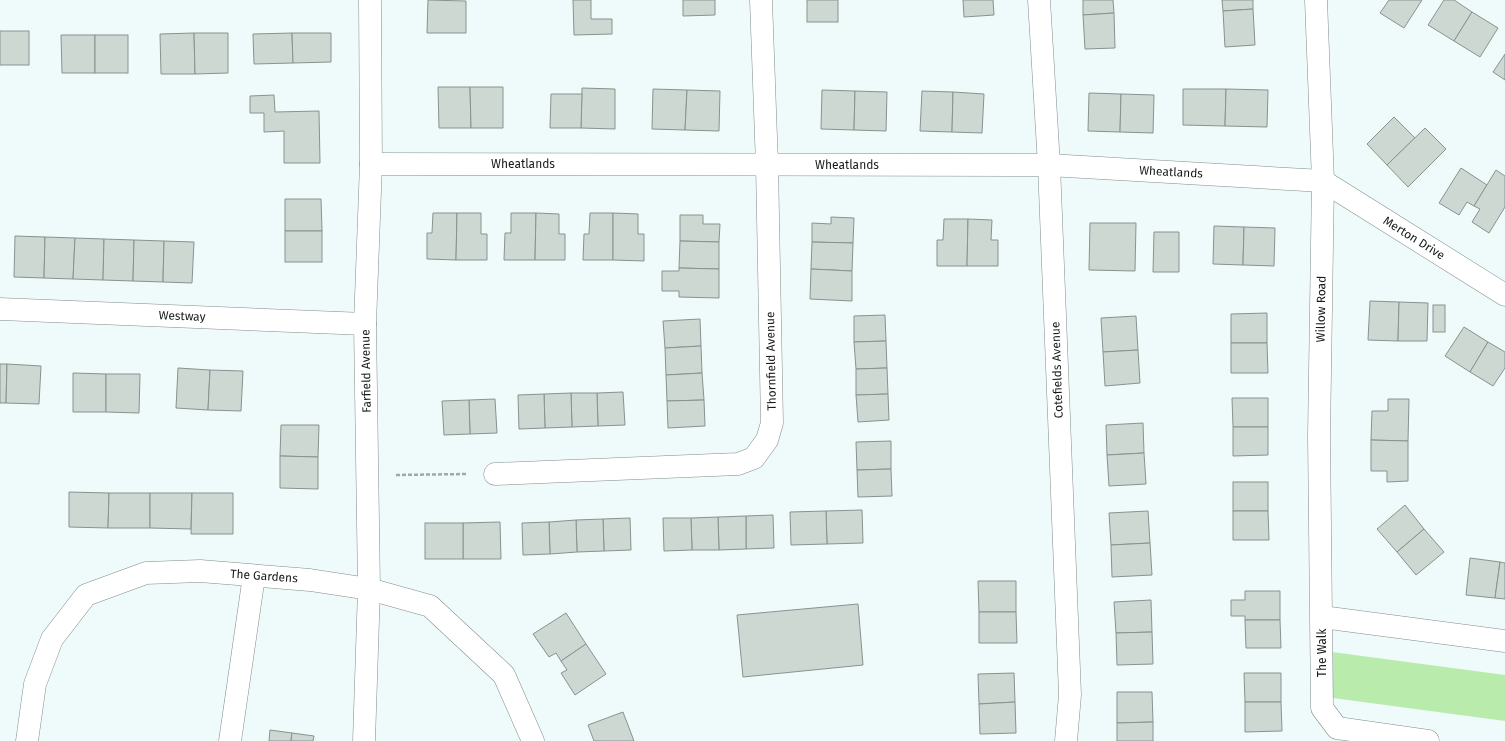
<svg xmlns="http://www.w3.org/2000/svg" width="1505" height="741" font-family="'Fira Sans',sans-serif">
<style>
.green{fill:#b9ecac}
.building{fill:#ced8d3;stroke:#89928e}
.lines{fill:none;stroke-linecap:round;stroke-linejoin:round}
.street-casing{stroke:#828d8c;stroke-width:23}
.path{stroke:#a0a8a8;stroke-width:2.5;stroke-dasharray:4 2;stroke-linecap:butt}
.street{stroke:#fff;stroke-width:22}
.labels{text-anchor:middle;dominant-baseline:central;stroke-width:3;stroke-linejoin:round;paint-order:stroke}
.street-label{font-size:12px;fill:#161a1a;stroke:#fff}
</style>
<rect width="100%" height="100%" fill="#effafa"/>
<polygon class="green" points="1332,652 1505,675 1505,721 1333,698"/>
<g class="building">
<polygon points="428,0 466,1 466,33 427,33"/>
<polygon points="573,0 591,0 591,19 612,19 612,34 574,35"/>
<polygon points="683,0 715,0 715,15 683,16"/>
<rect x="807" y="0" width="31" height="22"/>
<polygon points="963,0 993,0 994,15 964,17"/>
<polygon points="1083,0 1113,0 1114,13 1083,15"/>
<polygon points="1222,0 1253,0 1253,9 1223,11"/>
<polygon points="1389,0 1422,0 1404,28 1380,13"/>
<polygon points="1444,0 1454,0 1472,12 1454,41 1428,25"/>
<polygon points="1253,9 1255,45 1225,47 1223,11"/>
<polygon points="1472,12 1498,28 1480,57 1454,41"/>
<polygon points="1114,13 1115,48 1085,49 1083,15"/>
<rect x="0" y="31" width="29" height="34"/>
<polygon points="194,33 195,74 161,74 160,34"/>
<polygon points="194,33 228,33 228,73 195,74"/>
<polygon points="292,33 293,63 254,64 253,34"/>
<polygon points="292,33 331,33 331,62 293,63"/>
<polygon points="61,35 95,35 95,73 62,73"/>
<rect x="95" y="35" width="33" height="38"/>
<polygon points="1505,54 1505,80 1493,72"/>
<polygon points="438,87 470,87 471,128 439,128"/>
<polygon points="470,87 503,87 503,128 471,128"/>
<polygon points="582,88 615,89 615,129 581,128"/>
<polygon points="653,89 687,90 685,130 652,129"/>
<polygon points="1183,89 1226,89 1225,126 1183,125"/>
<polygon points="1226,89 1268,90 1267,127 1225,126"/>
<polygon points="687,90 720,91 719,131 685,130"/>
<polygon points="822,90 855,91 854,130 821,129"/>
<polygon points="855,91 887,92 886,131 854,130"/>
<polygon points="922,91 953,92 952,132 920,131"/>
<polygon points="953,92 984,94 982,133 952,132"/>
<polygon points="1089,93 1121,94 1120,132 1088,131"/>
<polygon points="551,94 582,94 581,128 550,128"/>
<polygon points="1121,94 1154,95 1153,133 1120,132"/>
<polygon points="274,95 275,112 319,111 320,163 284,163 284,131 264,132 264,113 250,113 250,96"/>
<polygon points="1394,117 1415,138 1387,165 1367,144"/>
<polygon points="1425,128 1446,149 1408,187 1387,165"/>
<polygon points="1461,168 1487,185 1474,206 1467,202 1459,215 1439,203"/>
<polygon points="1496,170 1505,176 1505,207 1489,233 1472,222 1480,209 1474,206"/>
<polygon points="285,199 321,199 322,231 285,231"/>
<polygon points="433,213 457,213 456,260 427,259 427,233 432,233"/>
<polygon points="457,213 481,213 481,234 487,234 487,260 456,260"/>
<polygon points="511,213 536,213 535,260 504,260 505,233 511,233"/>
<polygon points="536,213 559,214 559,234 565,234 565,260 535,260"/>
<polygon points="590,213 613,213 613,260 583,260 584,234 589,234"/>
<polygon points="613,213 638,214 638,234 644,234 644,261 613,260"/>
<polygon points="680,215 703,215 703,224 720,224 719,242 680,241"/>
<polygon points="831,217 854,218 853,243 812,242 812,223 831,224"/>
<polygon points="944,219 968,219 967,266 937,266 937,240 943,240"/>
<polygon points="968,219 992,220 991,240 998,240 998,266 967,266"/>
<polygon points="1090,223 1136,223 1135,271 1089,270"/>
<polygon points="1214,226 1244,227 1243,265 1213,264"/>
<polygon points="1244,227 1275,228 1274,266 1243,265"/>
<rect x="285" y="231" width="37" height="31"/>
<polygon points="1154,232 1179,232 1179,272 1153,272"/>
<polygon points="15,236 45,237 44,278 14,277"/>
<polygon points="45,237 75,238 73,279 44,278"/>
<polygon points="75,238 104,239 103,280 73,279"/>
<polygon points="104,239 134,240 133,281 103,280"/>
<polygon points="134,240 164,241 163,282 133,281"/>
<polygon points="164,241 194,242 192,283 163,282"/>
<polygon points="680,241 719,242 719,269 679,268"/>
<polygon points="812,242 853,243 852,271 811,269"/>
<polygon points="679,268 719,269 719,298 679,297 679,291 662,291 662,271 679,271"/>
<polygon points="811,269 852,271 852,301 810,299"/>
<polygon points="1370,301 1399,302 1398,341 1368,340"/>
<polygon points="1399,302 1428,303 1427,341 1398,341"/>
<rect x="1433" y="305" width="12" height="27"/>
<polygon points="1267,313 1267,343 1231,343 1231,314"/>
<polygon points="885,315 886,341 854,342 854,316"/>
<polygon points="1136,316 1138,350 1103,352 1101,318"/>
<polygon points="700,319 701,346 665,348 663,321"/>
<polygon points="1464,327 1488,342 1470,372 1445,356"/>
<polygon points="886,341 887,368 856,369 854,342"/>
<polygon points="1488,342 1505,352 1505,368 1493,386 1470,372"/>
<polygon points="1231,343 1267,343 1268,373 1231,373"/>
<polygon points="701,346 702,373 666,375 665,348"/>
<polygon points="1138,350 1140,383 1105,386 1103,352"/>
<polygon points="0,364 7,364 6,403 0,403"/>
<polygon points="7,364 41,366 39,404 6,403"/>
<polygon points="178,368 210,370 208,410 176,408"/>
<polygon points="887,368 888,394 856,395 856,369"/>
<polygon points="210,370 243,371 241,411 208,410"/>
<polygon points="73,373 106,374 106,412 73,412"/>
<polygon points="702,373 704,400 667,401 666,375"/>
<polygon points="106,374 140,374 139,413 106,412"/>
<polygon points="623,392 625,425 598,426 597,393"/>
<polygon points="571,393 597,393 598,426 572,427"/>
<polygon points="571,393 572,427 545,428 544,394"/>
<polygon points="544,394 545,428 519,429 518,395"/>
<polygon points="888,394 889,420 858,422 856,395"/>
<polygon points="1232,398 1268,398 1268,427 1233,427"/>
<polygon points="495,399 497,433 470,434 469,400"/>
<polygon points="1388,399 1409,399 1408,441 1371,440 1372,411 1388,411"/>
<polygon points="469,400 470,434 444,435 442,401"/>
<polygon points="704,400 705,426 668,428 667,401"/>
<polygon points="1143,423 1144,453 1107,455 1106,425"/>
<polygon points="281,425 319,425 318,457 280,456"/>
<polygon points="1233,427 1268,427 1268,455 1233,456"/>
<polygon points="1371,440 1408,441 1408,481 1387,482 1387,471 1371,471"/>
<polygon points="891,441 891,469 857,470 856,442"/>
<polygon points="1144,453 1146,484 1109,486 1107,455"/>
<polygon points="280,456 318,457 318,489 280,488"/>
<polygon points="891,469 892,496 858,497 857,470"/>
<rect x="1233" y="482" width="35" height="29"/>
<polygon points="69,492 109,493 108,528 69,527"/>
<polygon points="109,493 150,493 150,528 108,528"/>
<polygon points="150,493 192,493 191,529 150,528"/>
<polygon points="192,493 233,493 233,534 191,534"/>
<polygon points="1405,505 1424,529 1397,552 1377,529"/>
<polygon points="862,510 863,543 827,544 826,511"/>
<polygon points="826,511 827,544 791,545 790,512"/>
<polygon points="1148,511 1150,543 1111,545 1109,513"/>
<polygon points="1233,511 1268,511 1269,540 1233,540"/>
<polygon points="773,515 774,548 746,549 746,516"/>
<polygon points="746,516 746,549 719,550 718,517"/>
<polygon points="718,517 719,550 692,550 691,518"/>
<polygon points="630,518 631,550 604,551 603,519"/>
<polygon points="663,518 691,518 692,550 664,551"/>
<polygon points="603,519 604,551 577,552 576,520"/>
<polygon points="576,520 577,552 550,554 549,522"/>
<polygon points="500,522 501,559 463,559 463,523"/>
<polygon points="549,522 550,554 523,555 522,523"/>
<rect x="425" y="523" width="38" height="36"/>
<polygon points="1424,529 1444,552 1416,575 1397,552"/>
<polygon points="1150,543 1152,575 1112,577 1111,545"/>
<polygon points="1470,558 1500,562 1495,598 1466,595"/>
<polygon points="1500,562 1505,563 1505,599 1495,598"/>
<polygon points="978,581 1016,581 1016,612 979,612"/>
<polygon points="1245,591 1280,591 1280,620 1245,620 1245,616 1231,616 1231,600 1245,600"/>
<polygon points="1151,600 1152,632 1116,633 1114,602"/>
<polygon points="858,604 863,665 743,677 737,615"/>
<polygon points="979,612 1016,612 1017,643 979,643"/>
<polygon points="566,613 586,644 561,661 556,653 549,657 533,634"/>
<polygon points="1245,620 1280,620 1281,648 1246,648"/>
<polygon points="1152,632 1153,664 1117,665 1116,633"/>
<polygon points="586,644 606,674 575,695 561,673 567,670 561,661"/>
<polygon points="1014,673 1015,702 979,704 978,674"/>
<polygon points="1244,673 1281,673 1281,702 1245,702"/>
<polygon points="1117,692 1152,692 1153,722 1117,723"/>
<polygon points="1015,702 1016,733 980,734 979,704"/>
<polygon points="1245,702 1281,702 1282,731 1245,732"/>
<polygon points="623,712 634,741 594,741 588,725"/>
<polygon points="1153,722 1153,741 1117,741 1117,723"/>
<polygon points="270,730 292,733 291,741 269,741"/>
<polygon points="292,733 314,736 313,741 291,741"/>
</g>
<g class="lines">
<g class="street-casing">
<g id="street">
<polyline points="1039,0 1049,165 1070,695 1066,741"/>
<polyline points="1316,0 1323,181 1319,436 1322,708 1337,728 1428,741"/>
<polyline points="371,164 1049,165 1323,181 1505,295"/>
<polyline points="0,309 365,324"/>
<polyline points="495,474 738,464 754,458 767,440 772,423 767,165 761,0"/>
<polyline points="1322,617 1505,641"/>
<polyline points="27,741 35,684 52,639 86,595 146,573 200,571 310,580 369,589 430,606 504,675 533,741"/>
<polyline points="230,741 254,576"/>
<polyline points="364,741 369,589 365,324 371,164 370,0"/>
</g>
</g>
<polyline class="path" points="396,475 467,474"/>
<use href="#street" class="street"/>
</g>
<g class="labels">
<g class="street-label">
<text x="523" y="164">Wheatlands</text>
<text x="847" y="165">Wheatlands</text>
<text transform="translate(1171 172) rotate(3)">Wheatlands</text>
<text transform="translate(1414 238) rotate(32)">Merton Drive</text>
<text transform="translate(1321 309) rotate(-89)">Willow Road</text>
<text transform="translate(182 316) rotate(2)">Westway</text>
<text transform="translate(771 361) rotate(-91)">Thornfield Avenue</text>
<text transform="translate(1057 370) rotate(-92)">Cotefields Avenue</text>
<text transform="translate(366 371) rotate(-91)">Farfield Avenue</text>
<text transform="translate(264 576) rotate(4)">The Gardens</text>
<text transform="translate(1322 653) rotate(-90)">The Walk</text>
</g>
</g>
</svg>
